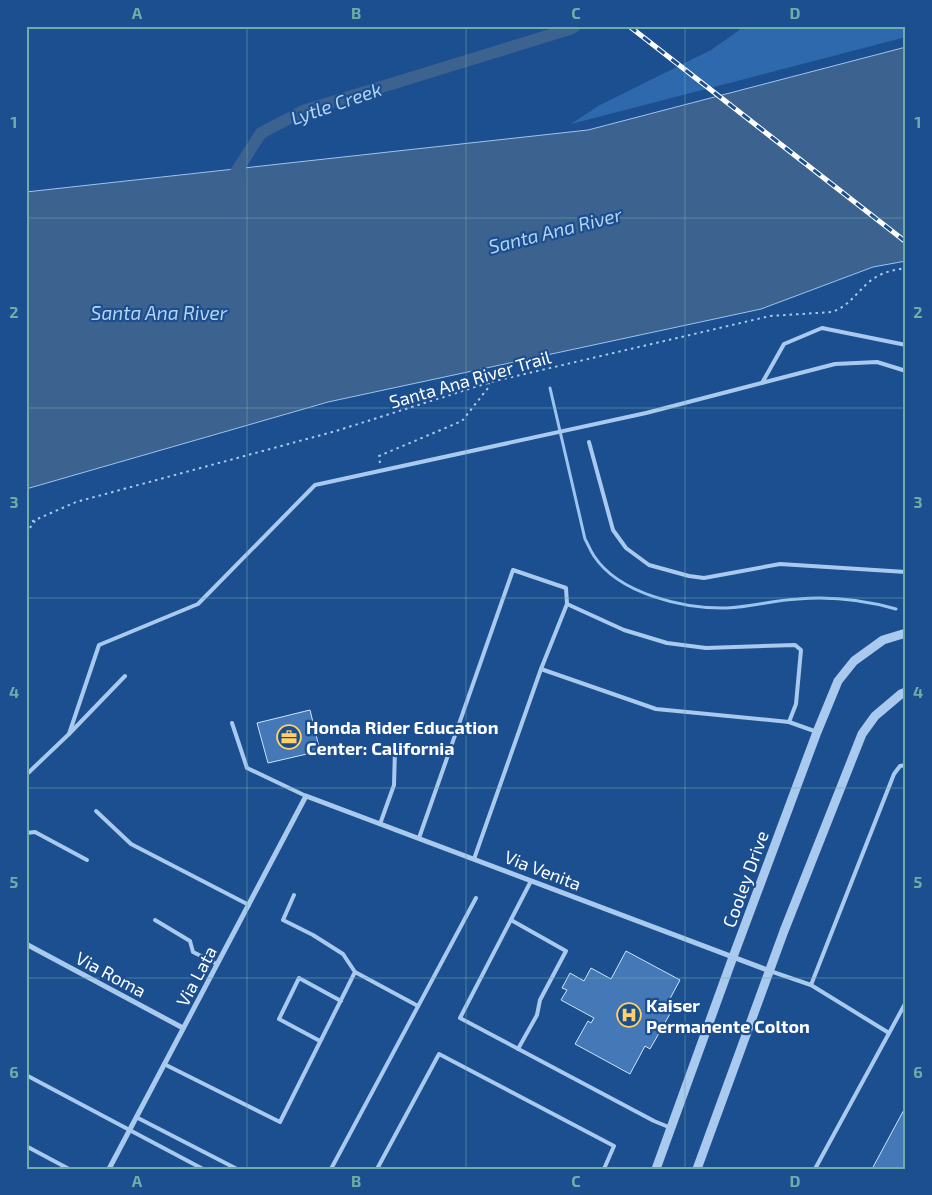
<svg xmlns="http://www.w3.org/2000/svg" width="932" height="1195" font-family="'Exo 2',sans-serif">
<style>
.green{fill:#2e69ad}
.water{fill:#3c6290;stroke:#9cc4f0}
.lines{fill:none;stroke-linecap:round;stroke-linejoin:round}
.stream{stroke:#9cc4f0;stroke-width:3}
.canal{stroke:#3c6290;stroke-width:12}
.building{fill:#4478b7;stroke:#cfe3fa}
.path{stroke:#a9c9ee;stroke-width:2;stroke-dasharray:2.5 4;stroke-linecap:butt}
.service{stroke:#a9c9ee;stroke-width:4}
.minor{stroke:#a9c9ee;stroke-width:5}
.tertiary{stroke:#a9c9ee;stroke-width:9}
.rail-casing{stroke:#fff;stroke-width:5}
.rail{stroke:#1b4f8f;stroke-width:3;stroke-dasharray:9;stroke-linecap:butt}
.grid{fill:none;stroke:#6fada8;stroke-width:1;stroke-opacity:0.55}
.labels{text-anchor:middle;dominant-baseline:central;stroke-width:4.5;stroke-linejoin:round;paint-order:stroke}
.street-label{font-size:18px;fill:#fff;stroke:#1b4f8f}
.poi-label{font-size:18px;font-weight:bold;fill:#fff;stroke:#1b4f8f;text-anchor:start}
.water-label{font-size:19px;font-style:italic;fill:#b5d3f5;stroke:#1b4f8f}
.neatline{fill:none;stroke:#6fada8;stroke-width:2}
.grid-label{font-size:16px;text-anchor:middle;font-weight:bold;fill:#6fada8}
</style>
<rect width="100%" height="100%" fill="#1b4f8f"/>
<polygon class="green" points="745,26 906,26 906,37 571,124 598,106 711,50"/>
<polygon class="water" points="906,47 906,261 873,267 761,309 328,402 26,489 26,192 588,130"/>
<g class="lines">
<g class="stream">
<polyline points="542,353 545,362"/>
<path d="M550 388 585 539C588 544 590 550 594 556 619 594 684 609 727 608 751 607 774 600 798 599 832 596 864 600 896 609"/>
</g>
<polyline class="canal" points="229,183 261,133 303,111 570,29 575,26"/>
</g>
<g class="building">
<polygon points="310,710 320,751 268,763 257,723"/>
<polygon points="626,951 680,980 665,1008 671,1012 650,1049 645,1046 630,1074 575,1044 588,1021 591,1023 594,1018 561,1000 567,990 562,988 570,973 584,981 591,968 611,979"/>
<polygon points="906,1106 906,1169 872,1169"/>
</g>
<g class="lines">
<g class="path">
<polyline points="380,463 379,456 462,421 488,388 489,383"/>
<path d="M26 524 76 502 336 431 491 382 770 316 832 312C849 306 856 293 869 282 879 273 893 270 906 268"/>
<polyline points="26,533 35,521"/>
</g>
<g class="service">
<polyline points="762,383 784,344 822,328 906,345"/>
<polyline points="589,442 613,530 626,548 649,565 689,576 704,578 780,564 906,572"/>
<polyline points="541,669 656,709 789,722"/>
<polyline points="232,723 247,768 306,796"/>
<polyline points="69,734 99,645 198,604 315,485 646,413 835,364 877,362 906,371"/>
<polyline points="26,775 69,734 125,676"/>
<polyline points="96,811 131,844 249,905"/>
<polyline points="380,824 394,785 395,749"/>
<polyline points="26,833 35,832 87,860"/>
<polyline points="419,838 513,570 566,588 567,604 624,630 667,643 706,648 795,645 801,650 796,704 789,722 817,732"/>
<polyline points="474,859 541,669 567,604"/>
<polyline points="531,881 460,1018 654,1121 671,1128"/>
<polyline points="155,920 190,941 193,952 217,964"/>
<polyline points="511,920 566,951 540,1000 537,1015 518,1049"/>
<polyline points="770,971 811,985 889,1033"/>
<polyline points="355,972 418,1006"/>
<polyline points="811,985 894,774 900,766 906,765"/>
<polyline points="320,1041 279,1019 299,978 341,1001"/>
<polyline points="164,1064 280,1122 355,972 343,954 313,935 283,920 294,895"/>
<polyline points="26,1075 203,1169"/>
<polyline points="136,1117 237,1169"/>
<polyline points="26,1146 69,1169"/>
<polyline points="331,1169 476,898"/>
<polyline points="377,1169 439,1054 614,1146 604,1169"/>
<polyline points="815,1169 906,1002"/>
</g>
<g class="minor">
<polyline points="26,944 183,1028"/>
<polyline points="109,1169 306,796 770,971"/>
</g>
<g class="tertiary">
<polyline points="656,1169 733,957 817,732 838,681 854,661 883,640 906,633"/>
<polyline points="697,1169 784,931 862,734 875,716 901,694 906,692"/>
</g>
<g class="rail-casing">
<polyline id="rail" points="629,26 906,242"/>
</g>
<use href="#rail" class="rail"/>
</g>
<path class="grid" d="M247 26V1169M466 26V1169M685 26V1169M26 218H906M26 408H906M26 598H906M26 788H906M26 978H906"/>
<defs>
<g id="office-ring" transform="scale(1.25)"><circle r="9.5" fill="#1b4f8f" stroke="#ffd166" stroke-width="1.5"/><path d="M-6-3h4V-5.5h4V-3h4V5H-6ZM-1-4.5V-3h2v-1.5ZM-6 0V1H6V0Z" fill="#ffd166"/></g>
<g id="hospital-ring" transform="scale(1.25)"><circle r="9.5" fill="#1b4f8f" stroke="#ffd166" stroke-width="1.5"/><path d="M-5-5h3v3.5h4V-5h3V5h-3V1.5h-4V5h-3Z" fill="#ffd166"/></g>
</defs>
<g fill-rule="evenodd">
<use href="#office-ring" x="289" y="737"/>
<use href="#hospital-ring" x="629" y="1015"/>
</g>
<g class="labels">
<g class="street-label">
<text transform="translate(470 379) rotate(-16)">Santa Ana River Trail</text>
<text transform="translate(543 870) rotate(21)">Via Venita</text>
<text transform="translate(745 879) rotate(-70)">Cooley Drive</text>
<text transform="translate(111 974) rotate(28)">Via Roma</text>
<text transform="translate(196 976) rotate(-62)">Via Lata</text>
</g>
<g class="poi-label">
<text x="306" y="727">Honda Rider Education<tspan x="306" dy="21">Center: California</tspan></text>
<text x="646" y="1005">Kaiser<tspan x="646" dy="21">Permanente Colton</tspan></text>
</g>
<g class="water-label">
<text transform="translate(336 103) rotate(-19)">Lytle Creek</text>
<text transform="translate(555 230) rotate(-14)">Santa Ana River</text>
<text x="159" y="312">Santa Ana River</text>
</g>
</g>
<rect width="932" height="1195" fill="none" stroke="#1b4f8f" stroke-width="55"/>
<rect x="28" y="28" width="876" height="1140" class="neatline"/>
<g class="grid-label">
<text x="137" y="19">A</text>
<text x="356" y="19">B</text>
<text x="576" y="19">C</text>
<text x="795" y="19">D</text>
<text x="14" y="128">1</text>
<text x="918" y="128">1</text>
<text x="14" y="318">2</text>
<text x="918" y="318">2</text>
<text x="14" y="508">3</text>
<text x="918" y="508">3</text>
<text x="14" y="698">4</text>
<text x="918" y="698">4</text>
<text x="14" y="888">5</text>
<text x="918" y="888">5</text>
<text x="14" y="1078">6</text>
<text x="918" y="1078">6</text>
<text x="137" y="1187">A</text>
<text x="356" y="1187">B</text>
<text x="576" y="1187">C</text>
<text x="795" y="1187">D</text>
</g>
</svg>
